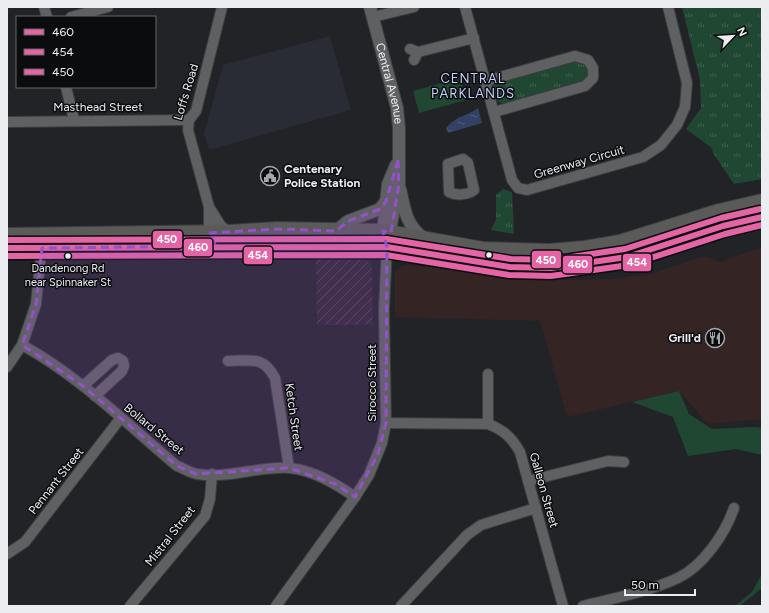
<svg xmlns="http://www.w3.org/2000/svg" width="769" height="613" font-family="Figtree,sans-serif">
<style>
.commercial{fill:#342424}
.industrial{fill:url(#industrial-furrows)}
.built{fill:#292b35}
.grass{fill:#204731}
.park{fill:url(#park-tufts)}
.water{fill:url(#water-ripples)}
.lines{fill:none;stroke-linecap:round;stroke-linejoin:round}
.minor-casing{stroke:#3d3e41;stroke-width:12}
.tertiary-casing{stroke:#3d3e41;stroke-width:14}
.secondary-casing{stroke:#3d3e41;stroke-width:16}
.minor{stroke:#5f6062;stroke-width:10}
.tertiary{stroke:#5f6062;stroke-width:12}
.secondary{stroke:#5a5a59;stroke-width:14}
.bus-1-casing{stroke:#0b0c0e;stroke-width:9}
.bus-2-casing{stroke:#0b0c0e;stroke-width:9}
.bus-3-casing{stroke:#0b0c0e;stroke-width:9}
.bus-1{stroke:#e564a5;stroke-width:6}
.bus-2{stroke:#e564a5;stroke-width:6}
.bus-3{stroke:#e564a5;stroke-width:6}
.marked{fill:#9253c9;fill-opacity:0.2;stroke:#9253c9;stroke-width:3;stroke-dasharray:8 5;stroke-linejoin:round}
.bus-dot{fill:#ecedf1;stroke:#0b0c0e;stroke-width:1.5}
.labels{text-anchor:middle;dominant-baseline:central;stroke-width:3;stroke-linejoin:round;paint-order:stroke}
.bus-label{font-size:11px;fill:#ecedf1;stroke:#0b0c0e}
.street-label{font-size:12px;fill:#ecedf1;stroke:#0b0c0e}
.poi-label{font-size:12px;font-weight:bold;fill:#ecedf1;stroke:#0b0c0e;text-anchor:start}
.neighbourhood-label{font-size:13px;letter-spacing:1px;fill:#c7cffa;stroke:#0b0c0e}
.line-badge{stroke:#0b0c0e;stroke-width:1.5}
.badge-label{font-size:11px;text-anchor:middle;font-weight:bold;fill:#fff}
</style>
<defs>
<pattern id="industrial-furrows" width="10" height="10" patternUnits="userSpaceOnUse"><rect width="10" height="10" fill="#2f2531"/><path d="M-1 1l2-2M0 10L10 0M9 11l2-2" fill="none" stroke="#4d454f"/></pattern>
<pattern id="park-tufts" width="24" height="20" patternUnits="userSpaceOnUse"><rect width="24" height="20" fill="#204731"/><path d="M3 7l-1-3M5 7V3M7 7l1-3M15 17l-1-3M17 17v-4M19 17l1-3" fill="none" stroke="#41624f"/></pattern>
<pattern id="water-ripples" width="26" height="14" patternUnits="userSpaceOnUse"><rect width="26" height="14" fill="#314266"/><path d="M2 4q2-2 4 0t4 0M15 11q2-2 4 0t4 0" fill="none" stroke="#4f5e7c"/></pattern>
</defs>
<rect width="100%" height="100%" fill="#222327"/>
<polygon class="commercial" points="762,247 762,419 708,424 679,391 567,417 540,321 395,317 395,272 400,267 407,265 565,280 611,279 651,274 705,256 720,262"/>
<polygon class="industrial" points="316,255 361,256 370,263 372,271 373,325 317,325"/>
<polygon class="built" points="330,36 351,110 209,150 204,134 223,65"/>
<g class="grass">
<polygon points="460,78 466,100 419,113 413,91"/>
<polygon points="679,391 689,414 712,429 756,427 762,428 762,455 736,449 688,456 673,417 632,402"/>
<polygon points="762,574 762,588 740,606 735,606 752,592"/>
</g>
<g class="park">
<polygon points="682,7 762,7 762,179 734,184 713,153 712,148 686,129 701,108 700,80"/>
<path d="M576 60C584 63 590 66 588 76L582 83 504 104C495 102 489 93 494 84Z"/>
<polygon points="503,189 512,192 514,234 491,230 496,219 496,195"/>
</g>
<path class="water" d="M478 108 482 123 448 133 446 128C457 115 466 117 478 108Z"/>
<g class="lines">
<g class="minor-casing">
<g id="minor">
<polyline points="44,7 47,17"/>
<polyline points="465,7 512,180 518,188 527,190 643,157 661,145 677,125 685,107 687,83 668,7"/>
<polyline points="71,17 108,7"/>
<polyline points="373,17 414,7"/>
<polyline points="410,49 418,52 414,60"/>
<polyline points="418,52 474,38"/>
<polyline points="486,81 575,56 588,60 593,68 593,78 585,86 494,112"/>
<polyline points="66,87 74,120"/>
<polyline points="7,122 189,120"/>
<path d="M463 159 468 163 474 190C468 195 456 196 449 192L448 164Z"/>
<polyline points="209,207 221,226 229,232"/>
<polyline points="216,246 209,233 209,207 188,130 189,120 196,111 222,7"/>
<path d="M22 345C79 376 128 425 177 466 183 468 190 473 197 474 227 479 259 466 289 468 313 470 336 484 355 497"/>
<path d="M228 361C250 361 263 355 275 378L289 468"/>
<polyline points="7,367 22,345 36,304 42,243"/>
<polyline points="488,374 488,424"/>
<polyline points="83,386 112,360 118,358 123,361 124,366 122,371 95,396"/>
<path d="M386 423 488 424C504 430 512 438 520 452L563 606"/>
<polyline points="528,481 608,461 624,462"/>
<polyline points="7,554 25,542 120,419"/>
<polyline points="130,606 205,516 210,499 212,474"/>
<polyline points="276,606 355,497 369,475 382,443 386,423 384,310 387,247"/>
<polyline points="401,606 467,535 481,525 536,508"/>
<path d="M583 606C614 598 648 592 678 578 703 566 725 534 734 508"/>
</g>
</g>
<g class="tertiary-casing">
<g id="tertiary">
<path id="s1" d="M370 7 397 108 399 128V184L388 241"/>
<path d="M400 189C405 209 405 223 422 237"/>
<polyline points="336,231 348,221 380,209 386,201"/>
<polyline points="385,237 383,231 388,184 396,165"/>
</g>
</g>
<g class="secondary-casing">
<g id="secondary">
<polyline points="7,235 229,232 277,229 383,231 483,249 549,251 585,248 620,242 719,211 762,201"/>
<polyline points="7,248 387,247 510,267 551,268 627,257 723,226 762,217"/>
</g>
</g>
<use href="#minor" class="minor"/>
<use href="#tertiary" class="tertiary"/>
<use href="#secondary" class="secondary"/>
<g class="bus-1-casing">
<polyline id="bus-1" points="7,248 387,247 510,267 551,268 627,257 723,226 762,217"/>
</g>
<g class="bus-2-casing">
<polyline id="bus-2" points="7,256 386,255 509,275 551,276 629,265 725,234 762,225"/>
</g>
<g class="bus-3-casing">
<polyline id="bus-3" points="7,240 387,239 511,259 551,260 625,249 721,218 760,209"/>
</g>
<use href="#bus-1" class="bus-1"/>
<use href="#bus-2" class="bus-2"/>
<use href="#bus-3" class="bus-3"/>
</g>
<path class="marked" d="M398 160 399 184 391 233 383 231 387 247 386 423 378 454 355 497 335 484 289 468 196 474 177 466 83 386 22 345 36 304 42 248 216 246 209 233 277 229 336 231 348 221 380 209 386 201Z"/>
<defs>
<g id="civic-ring" transform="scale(1)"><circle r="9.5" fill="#0b0c0e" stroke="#a5a6aa" stroke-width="1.5"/><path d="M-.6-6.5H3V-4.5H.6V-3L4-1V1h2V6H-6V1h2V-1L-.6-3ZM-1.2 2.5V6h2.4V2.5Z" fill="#a5a6aa"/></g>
<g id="restaurant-ring" transform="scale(1)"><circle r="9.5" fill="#0b0c0e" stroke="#a5a6aa" stroke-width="1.5"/><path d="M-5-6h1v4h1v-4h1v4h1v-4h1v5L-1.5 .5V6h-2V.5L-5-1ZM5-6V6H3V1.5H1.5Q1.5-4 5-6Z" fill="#a5a6aa"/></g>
</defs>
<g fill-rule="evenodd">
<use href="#civic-ring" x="270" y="176"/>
<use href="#restaurant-ring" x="715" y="338"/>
</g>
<g class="bus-dot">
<circle cx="489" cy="255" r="3.5"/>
<circle cx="68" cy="256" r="3.5"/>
</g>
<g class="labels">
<g class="bus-label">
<text x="68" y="268">Dandenong Rd<tspan x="68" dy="14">near Spinnaker St</tspan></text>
</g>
<g class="street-label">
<text stroke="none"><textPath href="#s1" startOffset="79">Central Avenue</textPath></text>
<text transform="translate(186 92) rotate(-73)">Loffs Road</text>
<text x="98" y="107">Masthead Street</text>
<text transform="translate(579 162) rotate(-16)">Greenway Circuit</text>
<text transform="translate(372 383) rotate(-90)">Sirocco Street</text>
<text transform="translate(294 417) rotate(82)">Ketch Street</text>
<text transform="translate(154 429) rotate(39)">Bollard Street</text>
<text transform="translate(56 481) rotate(-52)">Pennant Street</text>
<text transform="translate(544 490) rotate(74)">Galleon Street</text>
<text transform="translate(170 536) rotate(-52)">Mistral Street</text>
</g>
<g class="poi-label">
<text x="284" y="169">Centenary<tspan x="284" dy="14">Police Station</tspan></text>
<text x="701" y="338" text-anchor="end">Grill'd</text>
</g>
<g class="neighbourhood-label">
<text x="473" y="78">CENTRAL<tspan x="473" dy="15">PARKLANDS</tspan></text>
</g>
</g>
<g class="line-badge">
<rect x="152" y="230" width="31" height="19" rx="4" fill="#e564a5"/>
<rect x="183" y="238" width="30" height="19" rx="4" fill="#e564a5"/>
<rect x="243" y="246" width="30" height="19" rx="4" fill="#e564a5"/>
<rect x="531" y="250" width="31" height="19" rx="4" fill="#e564a5"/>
<rect x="622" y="253" width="30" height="19" rx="4" fill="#e564a5"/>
<rect x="562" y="255" width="31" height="19" rx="4" fill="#e564a5"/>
</g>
<g class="badge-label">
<text x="167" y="243">450</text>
<text x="198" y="251">460</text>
<text x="258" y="259">454</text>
<text x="546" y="264">450</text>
<text x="637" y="266">454</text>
<text x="578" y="268">460</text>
</g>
<rect width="769" height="613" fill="none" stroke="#ecedf1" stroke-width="16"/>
<rect x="16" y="16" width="140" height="72" fill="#0b0c0e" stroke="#656669"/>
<rect x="24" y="29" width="20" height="6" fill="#e564a5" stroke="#656669"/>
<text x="52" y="36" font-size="12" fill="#ecedf1">460</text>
<rect x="24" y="49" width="20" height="6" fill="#e564a5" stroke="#656669"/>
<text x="52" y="56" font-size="12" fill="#ecedf1">454</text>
<rect x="24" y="69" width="20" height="6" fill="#e564a5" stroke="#656669"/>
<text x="52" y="76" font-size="12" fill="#ecedf1">450</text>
<g transform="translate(733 36) rotate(65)" stroke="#0b0c0e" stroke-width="3" paint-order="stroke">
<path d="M0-3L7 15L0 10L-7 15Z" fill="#ecedf1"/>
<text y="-6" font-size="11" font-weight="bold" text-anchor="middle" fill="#ecedf1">N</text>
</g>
<path d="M625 589v6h70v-6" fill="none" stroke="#ecedf1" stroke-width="2"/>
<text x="631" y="589" font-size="12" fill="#ecedf1" stroke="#0b0c0e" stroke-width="3" paint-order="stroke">50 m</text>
</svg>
